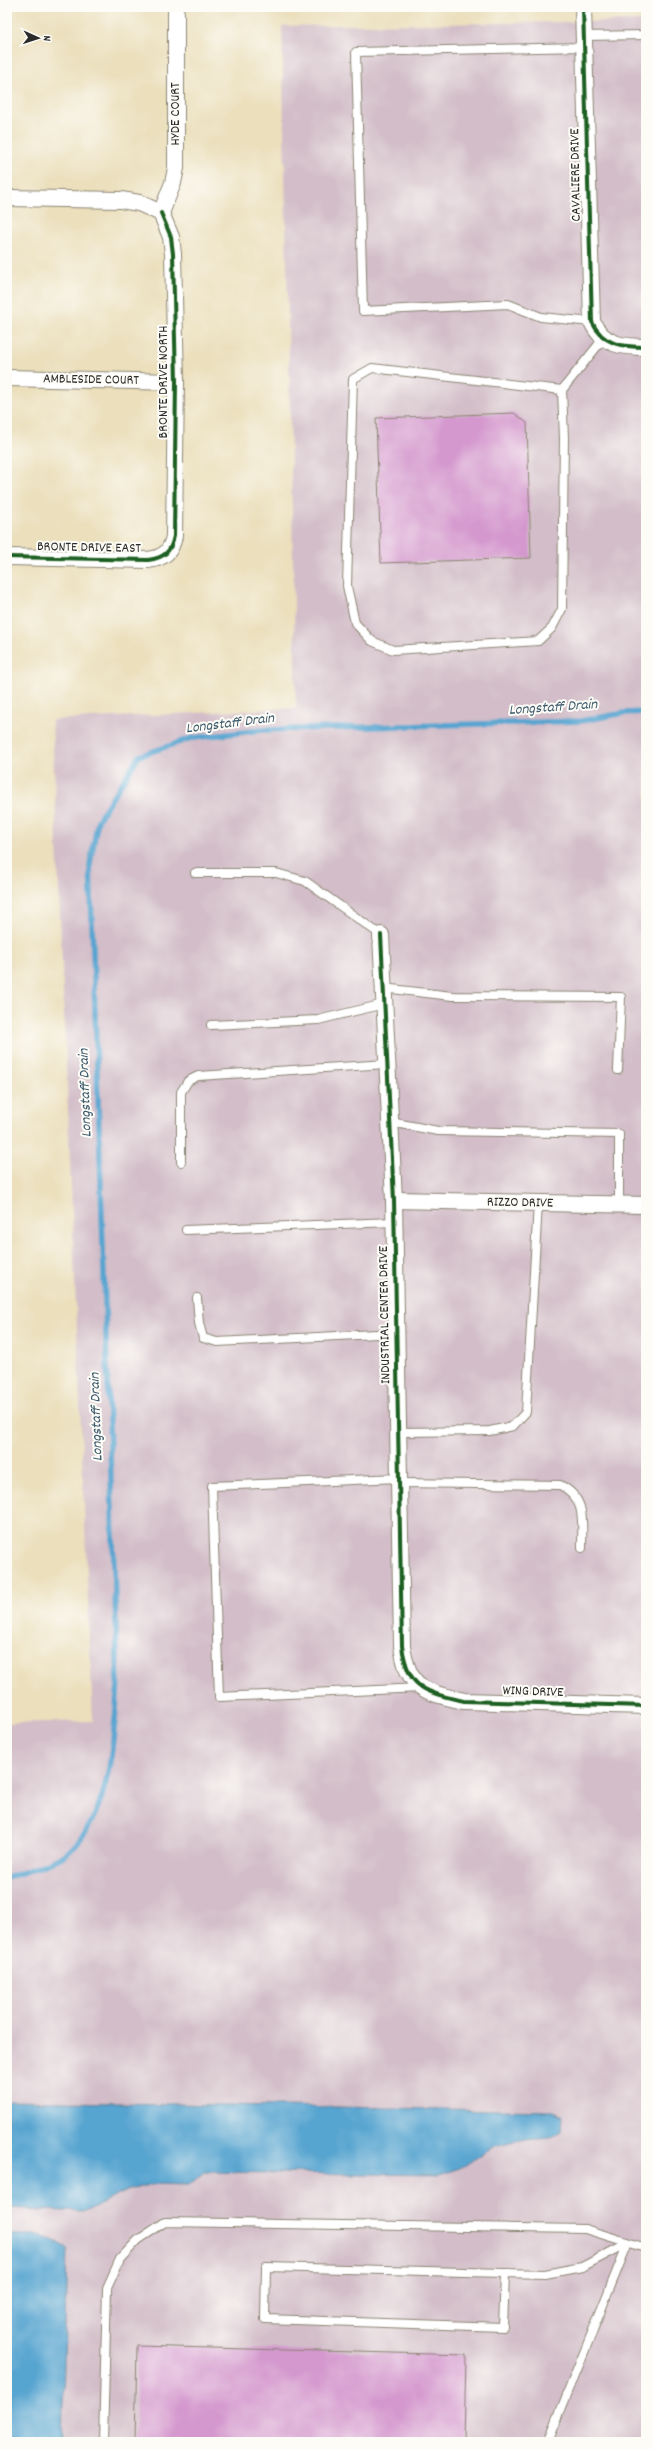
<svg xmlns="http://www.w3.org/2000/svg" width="653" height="2449" font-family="Dekko,sans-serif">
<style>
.industrial{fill:#d2bdc8}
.water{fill:#57a4d0;stroke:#41687e}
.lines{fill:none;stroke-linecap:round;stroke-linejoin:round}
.stream{stroke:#57a4d0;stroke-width:5.5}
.building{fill:#d498ce}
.lane-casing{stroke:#8b8574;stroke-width:10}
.street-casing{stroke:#8b8574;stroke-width:18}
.lane{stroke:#fff;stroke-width:8}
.street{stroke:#fff;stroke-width:16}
.cycleway-casing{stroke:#fdfcf7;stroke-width:6}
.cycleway{stroke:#1b5e20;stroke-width:4}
.labels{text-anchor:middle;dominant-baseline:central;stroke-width:4;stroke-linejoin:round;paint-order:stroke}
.street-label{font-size:14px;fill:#2b2b2b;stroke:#fdfcf7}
.water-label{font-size:15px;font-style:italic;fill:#3d5b6d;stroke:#fdfcf7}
</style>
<rect width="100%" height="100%" fill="#fdfcf7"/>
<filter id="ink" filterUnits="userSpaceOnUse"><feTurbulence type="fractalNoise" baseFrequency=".025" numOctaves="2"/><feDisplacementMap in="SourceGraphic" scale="8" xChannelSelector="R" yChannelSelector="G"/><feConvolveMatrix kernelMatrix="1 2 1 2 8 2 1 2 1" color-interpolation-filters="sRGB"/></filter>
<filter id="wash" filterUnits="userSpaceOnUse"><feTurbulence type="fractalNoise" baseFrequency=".012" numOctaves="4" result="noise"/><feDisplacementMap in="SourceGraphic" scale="16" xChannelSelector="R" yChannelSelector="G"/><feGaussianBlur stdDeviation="0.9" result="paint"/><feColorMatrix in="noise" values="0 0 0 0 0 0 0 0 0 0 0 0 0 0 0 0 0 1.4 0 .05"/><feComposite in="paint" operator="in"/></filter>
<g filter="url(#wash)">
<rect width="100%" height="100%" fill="#ebdfbc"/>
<polygon class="industrial" points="646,21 646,2442 7,2442 7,1723 93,1721 52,720 296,708 282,26"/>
<g class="water">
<polygon points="7,2101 554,2111 563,2116 562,2131 551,2137 524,2139 494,2146 463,2167 438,2175 204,2172 189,2185 153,2184 129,2190 83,2212 7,2208"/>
<path d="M7 2235C29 2235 52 2232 67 2250L62 2442H7Z"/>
</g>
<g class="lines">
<path class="stream" d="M7 1878C22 1872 55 1863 66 1854 112 1816 113 1739 118 1684L90 864 98 820 139 756 192 738 263 730 581 721 624 713 646 712"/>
</g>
<g id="blocks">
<g class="building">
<polygon points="514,413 527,423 531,558 381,563 376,418"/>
<polygon points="137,2346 466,2355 464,2442 135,2442"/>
</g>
</g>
</g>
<g filter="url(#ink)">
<use href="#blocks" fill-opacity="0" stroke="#8b8574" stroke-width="1"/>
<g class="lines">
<g class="lane-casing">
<g id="lane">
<polyline points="584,36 646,35"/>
<polyline points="584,47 356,52 363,311 508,304 541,317 592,322"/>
<polyline points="562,390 372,368 353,379 347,586 355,623 372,641 393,650 538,641 552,628 562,609 564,438 562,390 603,339"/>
<polyline points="195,873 276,873 305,881 381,935"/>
<polyline points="383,988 452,996 621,997 618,1070"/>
<polyline points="211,1025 318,1020 384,1004"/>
<polyline points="390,1122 438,1131 619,1134 619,1205"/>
<polyline points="181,1162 181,1092 188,1081 198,1076 387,1064"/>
<polyline points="186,1230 394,1222"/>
<polyline points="197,1298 199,1323 203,1338 217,1342 396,1333"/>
<polyline points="398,1432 490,1431 513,1426 526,1412 538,1203"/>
<polyline points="399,1478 212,1486 219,1697 421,1688"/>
<path d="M399 1483 560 1485C587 1498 582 1522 582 1548"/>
<polyline points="505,2274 503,2327 265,2319 266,2267 545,2274 582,2267 628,2243"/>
<polyline points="103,2442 107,2288 120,2259 138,2240 165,2222 585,2229 646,2248"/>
<polyline points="548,2442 628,2243"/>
</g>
</g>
<g class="street-casing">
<g id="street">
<path d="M583 7 592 322C603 345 622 347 646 347"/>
<polyline points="7,198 121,200 139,203 161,213"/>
<polyline points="161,213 173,183 176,168 176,13"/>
<polyline points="7,378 176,382"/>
<path d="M7 557 148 560C164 558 171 552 174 536L176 382 173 254 171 237 161 213"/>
<path d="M381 935 394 1200 402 1646C408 1689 424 1692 464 1701L646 1706"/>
<polyline points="394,1200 646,1205"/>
</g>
</g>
<use href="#lane" class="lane"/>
<use href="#street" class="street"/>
<g class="cycleway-casing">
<g id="cycleway">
<path d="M583 7 592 322C603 345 622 347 646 347"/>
<path d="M7 557 148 560C164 558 171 552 174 536L176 382 173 254 171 237 161 213"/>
<path d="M381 935 394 1200 402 1646C408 1689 424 1692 464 1701L646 1706"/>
</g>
</g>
<use href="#cycleway" class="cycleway"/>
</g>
</g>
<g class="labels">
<g class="street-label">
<text transform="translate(176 114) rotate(-90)">HYDE COURT</text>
<text transform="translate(576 175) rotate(-91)">CAVALIERE DRIVE</text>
<text transform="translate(91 380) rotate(1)">AMBLESIDE COURT</text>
<text transform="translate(164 382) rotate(-90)">BRONTE DRIVE NORTH</text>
<text transform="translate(89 548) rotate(1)">BRONTE DRIVE EAST</text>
<text transform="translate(520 1203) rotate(1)">RIZZO DRIVE</text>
<text transform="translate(385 1315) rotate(-91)">INDUSTRIAL CENTER DRIVE</text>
<text transform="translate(533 1692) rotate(2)">WING DRIVE</text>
</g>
<g class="water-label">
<text transform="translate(553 708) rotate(-4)">Longstaff Drain</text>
<text transform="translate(230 724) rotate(-7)">Longstaff Drain</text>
<text transform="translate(86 1093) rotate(-92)">Longstaff Drain</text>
<text transform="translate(97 1417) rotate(-92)">Longstaff Drain</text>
</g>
</g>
<rect width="653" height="2449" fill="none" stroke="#fdfcf7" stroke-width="24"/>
<g transform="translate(38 38) rotate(93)" stroke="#fdfcf7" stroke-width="3" paint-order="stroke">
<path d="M0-3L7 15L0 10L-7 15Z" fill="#2b2b2b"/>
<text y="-6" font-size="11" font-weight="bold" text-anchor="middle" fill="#2b2b2b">N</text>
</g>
</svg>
